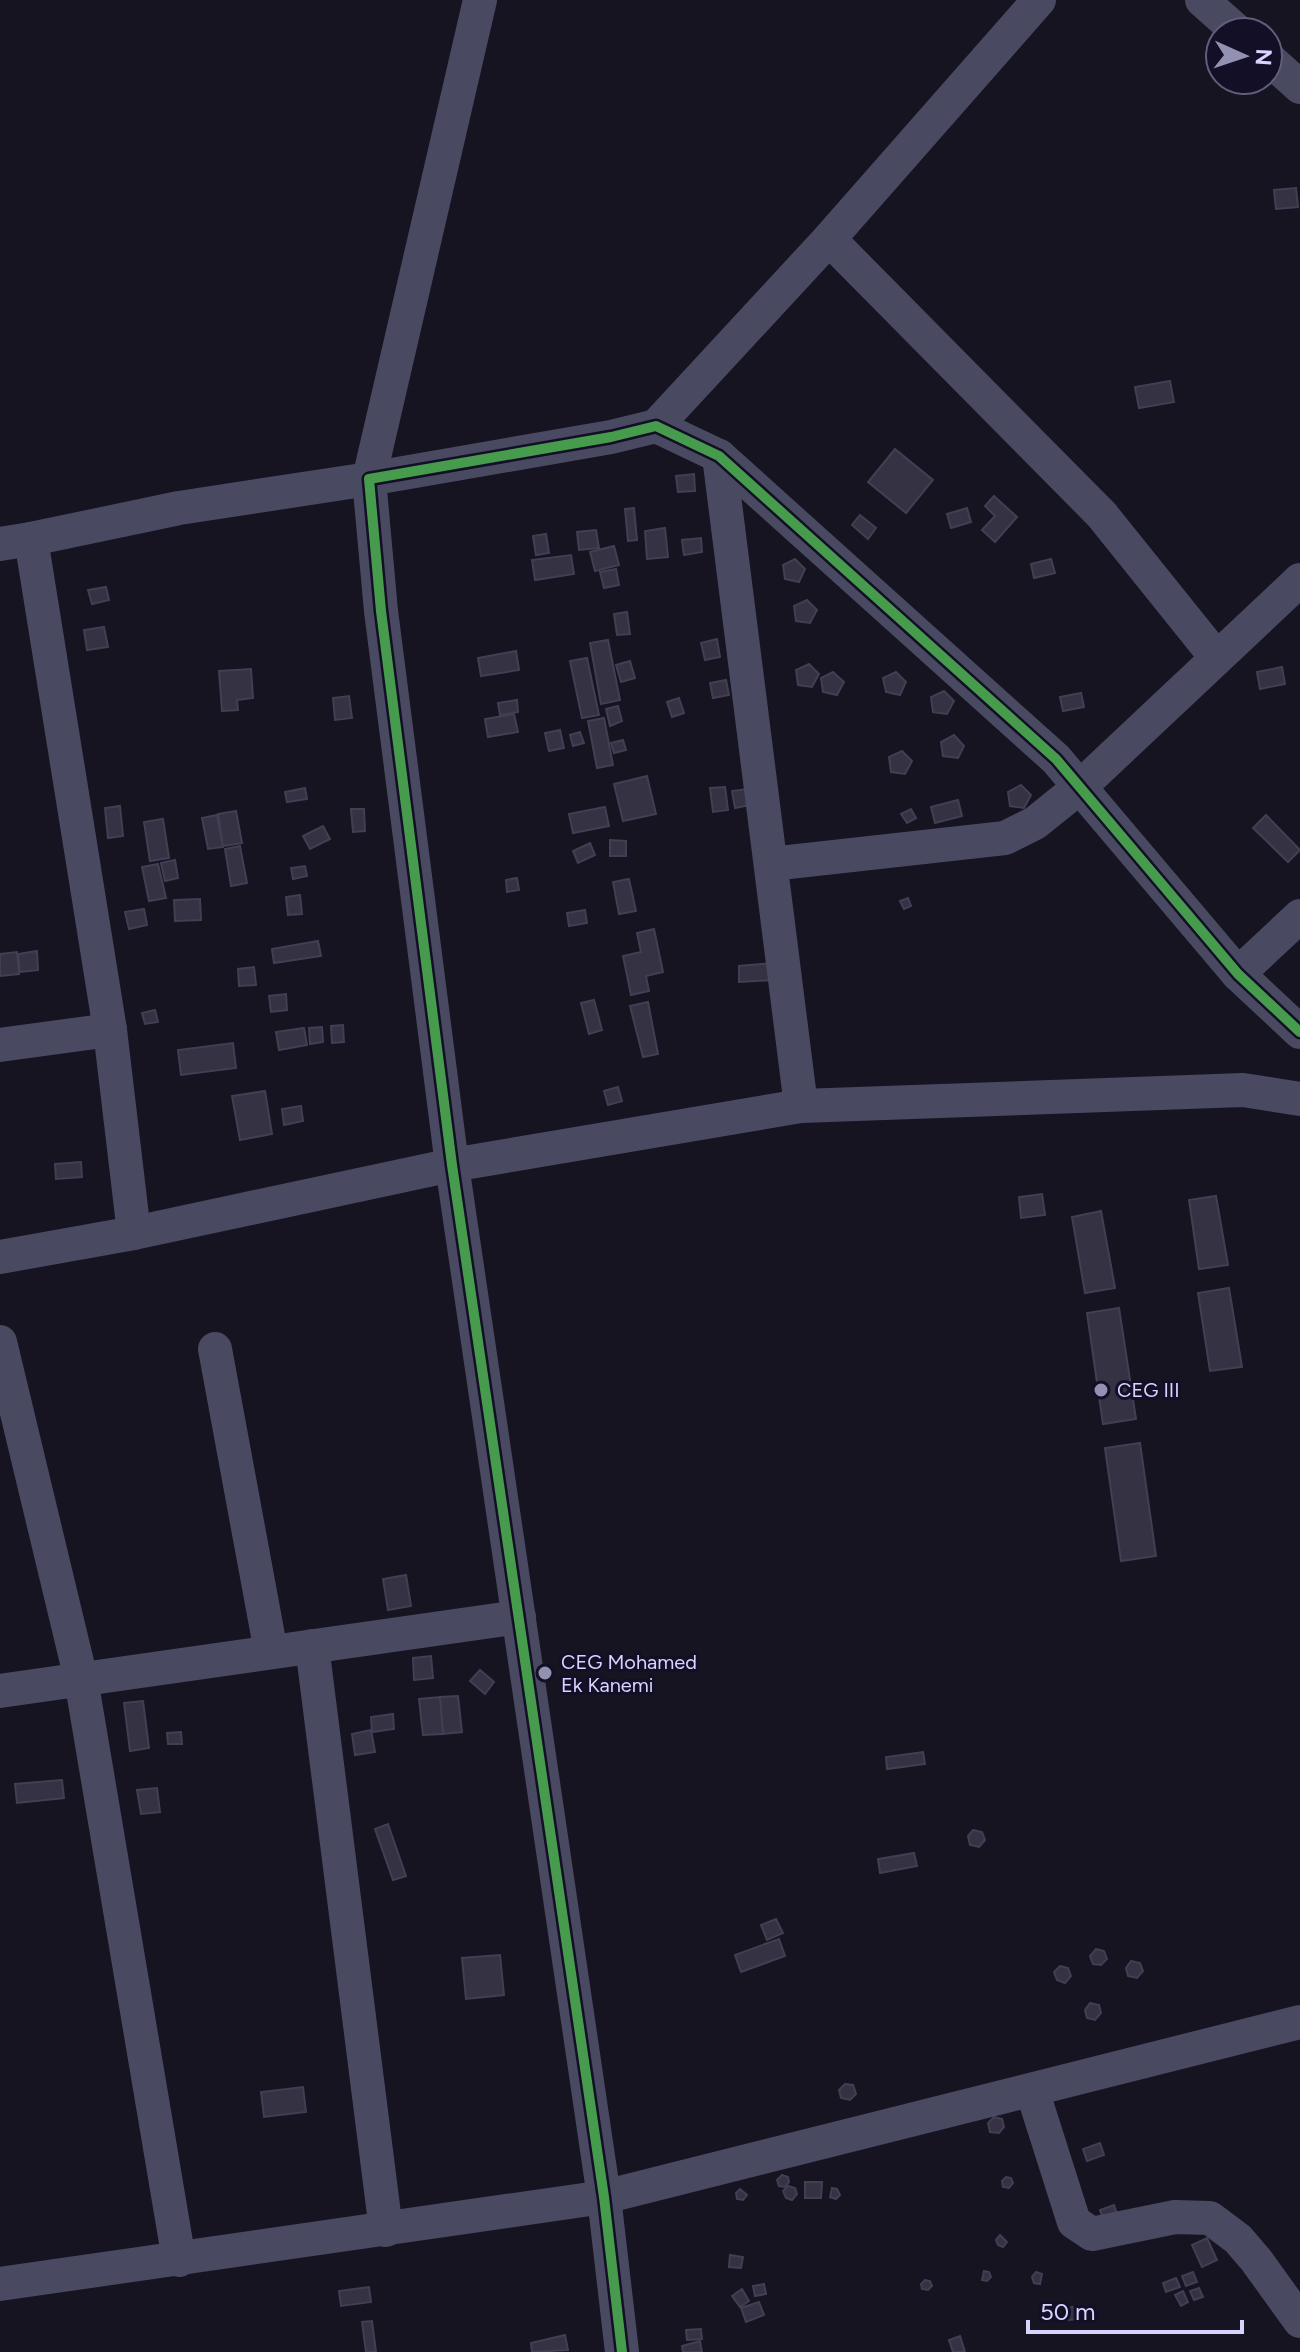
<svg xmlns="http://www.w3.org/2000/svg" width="1300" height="2352" font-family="Figtree,sans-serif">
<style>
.building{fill:#343243;stroke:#423f54;stroke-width:2}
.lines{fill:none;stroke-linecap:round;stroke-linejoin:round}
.street{stroke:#494961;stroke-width:34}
.cycleway-casing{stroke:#120f26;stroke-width:15}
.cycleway{stroke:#469c4c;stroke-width:10}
.poi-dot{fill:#9391b1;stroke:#120f26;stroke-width:3}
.labels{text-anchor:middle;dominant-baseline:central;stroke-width:6;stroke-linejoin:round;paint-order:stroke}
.poi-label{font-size:20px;fill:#d7d4ff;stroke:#120f26;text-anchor:start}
</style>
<rect width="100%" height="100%" fill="#161421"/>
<g class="building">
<polygon points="1296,188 1298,207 1276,209 1274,190"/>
<polygon points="1170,381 1174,402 1139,408 1135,387"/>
<polygon points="895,449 933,480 906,513 868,482"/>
<polygon points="694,474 695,491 678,492 676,476"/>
<polygon points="994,496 1017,517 995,542 982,530 995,516 985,506"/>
<polygon points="634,508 637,540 628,541 625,509"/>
<polygon points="967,508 971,522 951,528 947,514"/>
<polygon points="860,515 876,528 868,539 852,525"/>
<polygon points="665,528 668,557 647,559 645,531"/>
<polygon points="596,530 599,548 579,550 577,532"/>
<polygon points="546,534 549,553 536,555 533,536"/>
<polygon points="701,538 702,552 684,555 682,540"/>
<polygon points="614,546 619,565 595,571 590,552"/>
<polygon points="571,555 574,574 535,580 532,560"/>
<polygon points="795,559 805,569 799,582 785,579 783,565"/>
<polygon points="1051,559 1055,573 1034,578 1031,564"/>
<polygon points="616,569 619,585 604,588 600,572"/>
<polygon points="106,587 109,600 92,604 88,590"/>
<polygon points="807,600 817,610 810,623 796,621 794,606"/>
<polygon points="627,612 630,634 617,635 614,614"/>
<polygon points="104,627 108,647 87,650 84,630"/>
<polygon points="717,639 720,657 705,660 701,643"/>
<polygon points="608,640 620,700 601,704 590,643"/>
<polygon points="516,651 519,670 481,676 478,658"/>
<polygon points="587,658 599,715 582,718 570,661"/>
<polygon points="630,661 635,678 621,682 616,665"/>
<polygon points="809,664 819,674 812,687 798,685 796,670"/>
<polygon points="1282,667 1285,684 1260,689 1257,672"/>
<polygon points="251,669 253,698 237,700 238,710 222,711 219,671"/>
<polygon points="833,672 844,682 837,695 823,692 821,678"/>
<polygon points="896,672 906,682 900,695 886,692 883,678"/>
<polygon points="726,680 729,695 713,698 710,683"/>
<polygon points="944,691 954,701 947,714 933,712 931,697"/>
<polygon points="1081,693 1084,707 1063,711 1060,697"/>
<polygon points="349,696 352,718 335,720 333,698"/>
<polygon points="679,698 684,713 672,717 667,702"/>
<polygon points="517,700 518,712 500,715 498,703"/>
<polygon points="618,706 622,721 610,726 606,709"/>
<polygon points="514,714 518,732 488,737 485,719"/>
<polygon points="604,718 613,765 597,768 588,721"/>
<polygon points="560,730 564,748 549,751 545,733"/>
<polygon points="580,732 584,743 573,746 570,735"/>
<polygon points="954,735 964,746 958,758 943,756 941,742"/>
<polygon points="623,740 626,750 614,753 611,743"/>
<polygon points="902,751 912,761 905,774 891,772 889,757"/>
<polygon points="647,776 656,814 623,821 614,784"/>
<polygon points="1021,785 1031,795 1024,808 1010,806 1008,792"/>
<polygon points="725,787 728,810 713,812 710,788"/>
<polygon points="305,788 307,799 287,802 285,792"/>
<polygon points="747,789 750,805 735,808 732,791"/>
<polygon points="958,800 962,816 935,823 931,807"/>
<polygon points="120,806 123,836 108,838 105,808"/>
<polygon points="605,807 609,826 573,833 569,814"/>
<polygon points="351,809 364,809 365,831 353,832"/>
<polygon points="911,809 916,818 907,823 901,814"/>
<polygon points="236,811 242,843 223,846 218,814"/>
<polygon points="217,815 223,847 208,849 202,818"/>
<polygon points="1266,815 1300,850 1288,862 1253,828"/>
<polygon points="163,819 169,858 150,861 144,822"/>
<polygon points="323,826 330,839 310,849 303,836"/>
<polygon points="610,840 626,841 626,856 610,856"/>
<polygon points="590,843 595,855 578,863 573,851"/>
<polygon points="240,846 247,883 231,886 225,849"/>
<polygon points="175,860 178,878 165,881 161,863"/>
<polygon points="158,864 166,898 149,901 142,867"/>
<polygon points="305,866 307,876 293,879 291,868"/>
<polygon points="517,878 519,890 507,892 506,880"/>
<polygon points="629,879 636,911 619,914 613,882"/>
<polygon points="300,895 302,914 288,915 286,897"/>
<polygon points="908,898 911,906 904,909 900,901"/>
<polygon points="200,899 201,920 175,921 174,900"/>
<polygon points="144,909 147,925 129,929 125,912"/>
<polygon points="585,910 587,923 569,926 567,913"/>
<polygon points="654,929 663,972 646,976 649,991 631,995 623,956 641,952 637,933"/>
<polygon points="318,941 321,956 274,963 272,949"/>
<polygon points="37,951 38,970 20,972 18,954"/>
<polygon points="17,952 19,974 0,976 0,954"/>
<polygon points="774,963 775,980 739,982 739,966"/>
<polygon points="254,967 256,985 239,986 238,969"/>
<polygon points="286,994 287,1010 271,1012 269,996"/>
<polygon points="594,1000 602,1030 589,1034 581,1003"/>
<polygon points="648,1002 658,1054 643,1057 630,1006"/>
<polygon points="155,1010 158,1022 145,1024 142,1013"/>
<polygon points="343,1025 344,1042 332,1043 331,1026"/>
<polygon points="322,1027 323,1042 310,1044 309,1028"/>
<polygon points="304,1028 307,1045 279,1050 276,1032"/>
<polygon points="233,1043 236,1068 181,1075 178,1050"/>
<polygon points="618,1087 622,1101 608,1105 604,1091"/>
<polygon points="265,1091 272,1134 240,1140 232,1096"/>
<polygon points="301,1106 303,1121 284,1125 282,1109"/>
<polygon points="81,1162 82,1177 56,1179 55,1164"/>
<polygon points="1042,1194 1045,1215 1021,1218 1019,1197"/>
<polygon points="1216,1196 1228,1265 1199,1269 1189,1200"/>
<polygon points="1101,1211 1115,1288 1085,1293 1072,1217"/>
<polygon points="1229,1288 1242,1367 1210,1371 1198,1293"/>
<polygon points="1119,1308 1136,1419 1103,1424 1087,1313"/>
<polygon points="1140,1443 1156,1556 1121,1561 1105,1448"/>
<polygon points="406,1575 411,1606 388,1610 383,1579"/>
<polygon points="431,1656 433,1678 414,1680 413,1658"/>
<polygon points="480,1670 494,1682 485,1694 470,1681"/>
<polygon points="458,1696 462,1732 443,1734 440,1697"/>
<polygon points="440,1697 443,1734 423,1735 419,1699"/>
<polygon points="143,1701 149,1748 130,1751 124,1703"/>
<polygon points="393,1714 394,1729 372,1732 371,1717"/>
<polygon points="371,1730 375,1752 355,1755 352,1734"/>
<polygon points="181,1732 182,1744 168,1744 167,1733"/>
<polygon points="923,1752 925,1764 887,1769 886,1757"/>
<polygon points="62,1780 64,1798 17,1803 15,1784"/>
<polygon points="157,1788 160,1812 141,1814 137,1790"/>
<polygon points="388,1824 406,1876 393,1880 375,1829"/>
<polygon points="973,1830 982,1832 985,1840 979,1847 970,1845 968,1836"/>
<polygon points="914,1853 917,1866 880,1873 878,1859"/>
<polygon points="776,1919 783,1933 767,1940 761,1925"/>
<polygon points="779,1939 785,1956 741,1972 735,1955"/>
<polygon points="1096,1949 1104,1951 1107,1959 1101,1965 1093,1964 1090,1956"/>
<polygon points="500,1955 504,1995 466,1999 462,1958"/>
<polygon points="1131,1961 1140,1963 1143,1971 1137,1978 1128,1976 1126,1968"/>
<polygon points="1060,1966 1068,1968 1071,1976 1065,1983 1057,1980 1054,1972"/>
<polygon points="1090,2003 1099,2005 1101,2013 1095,2020 1087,2018 1085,2010"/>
<polygon points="845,2084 853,2085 856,2094 850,2100 841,2098 839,2090"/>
<polygon points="303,2087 306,2112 264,2117 261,2092"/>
<polygon points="994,2117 1002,2119 1004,2127 999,2133 990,2132 988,2123"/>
<polygon points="1100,2143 1104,2155 1087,2161 1083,2149"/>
<polygon points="782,2175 788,2177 789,2182 785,2187 779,2186 777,2180"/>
<polygon points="1006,2177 1011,2178 1013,2183 1009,2188 1003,2187 1002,2181"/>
<polygon points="805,2182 822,2182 821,2198 805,2198"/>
<polygon points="788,2186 795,2188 797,2194 792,2200 786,2198 783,2191"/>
<polygon points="832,2188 837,2189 840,2195 836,2199 830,2197"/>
<polygon points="740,2189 747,2195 743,2200 737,2199 736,2193"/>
<polygon points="1114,2205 1117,2214 1103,2219 1100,2210"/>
<polygon points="1000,2235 1007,2242 1003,2247 998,2245 996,2240"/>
<polygon points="1207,2238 1217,2260 1202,2267 1192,2245"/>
<polygon points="730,2255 743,2257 741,2268 729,2267"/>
<polygon points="984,2271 989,2272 991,2277 987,2281 982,2280"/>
<polygon points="1036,2272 1042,2274 1040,2284 1034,2283 1032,2277"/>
<polygon points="1193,2272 1197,2282 1186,2286 1182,2276"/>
<polygon points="1176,2278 1180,2287 1166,2292 1163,2283"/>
<polygon points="925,2280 930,2281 932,2286 928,2290 922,2289 921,2284"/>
<polygon points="764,2284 766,2294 755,2296 753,2286"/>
<polygon points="369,2287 371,2302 341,2306 339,2291"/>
<polygon points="1199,2288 1203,2297 1194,2300 1190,2291"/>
<polygon points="742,2289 749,2301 740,2307 732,2296"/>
<polygon points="1183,2291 1188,2302 1181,2306 1175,2295"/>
<polygon points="759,2302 764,2315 746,2322 741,2308"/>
<polygon points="1078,2306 1080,2319 1068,2320 1067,2308"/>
<polygon points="372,2321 376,2352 366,2352 362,2322"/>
<polygon points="701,2329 702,2339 687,2340 686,2330"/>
<polygon points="565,2335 568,2350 532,2352 531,2343"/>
<polygon points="960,2336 965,2352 953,2352 949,2340"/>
<polygon points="700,2341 702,2352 683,2352 682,2346"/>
</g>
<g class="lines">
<g class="street">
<polyline points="1202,0 1238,32"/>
<polyline points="1268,58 1300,87"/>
<polyline points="829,239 1102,515 1216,657"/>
<polyline points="656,426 829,239 1039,0"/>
<polyline points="719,456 801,1106"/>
<polyline points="31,539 179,508 369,479 480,0"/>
<polyline points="0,544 31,539 110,1030 134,1233"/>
<polyline points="771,864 1005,838 1035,823 1081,786 1300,580"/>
<polyline points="1238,974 1300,916"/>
<polyline points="0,1045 110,1030"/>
<polyline points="0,1257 134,1233 452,1165 801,1106 1243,1090 1300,1099"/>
<polyline points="0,1342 81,1679 179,2260"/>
<polyline points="215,1349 271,1652"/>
<polyline points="312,1646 386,2230"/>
<polyline points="0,1691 519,1617"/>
<polyline points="1032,2090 1074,2222 1092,2234 1175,2217 1210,2218 1238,2239 1256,2260 1300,2321"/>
<polyline points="0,2284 604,2197 1300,2022"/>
<polyline points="622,2352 604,2197 452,1165 381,611 369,479 611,437 656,426 719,456 1056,759 1238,974 1300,1032"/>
</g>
<g class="cycleway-casing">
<polyline id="cycleway" points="622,2352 604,2197 452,1165 381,611 369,479 611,437 656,426 719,456 1056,759 1238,974 1300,1032"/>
</g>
<use href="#cycleway" class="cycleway"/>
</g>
<g class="poi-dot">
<circle cx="1101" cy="1390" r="8"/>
<circle cx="545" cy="1673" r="8"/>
</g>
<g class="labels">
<g class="poi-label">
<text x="1117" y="1390">CEG III</text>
<text x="561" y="1662">CEG Mohamed<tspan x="561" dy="23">Ek Kanemi</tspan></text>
</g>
</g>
<g transform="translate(1244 56) rotate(93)"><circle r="38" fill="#120f26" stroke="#615e7d" stroke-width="2"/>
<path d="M0-6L14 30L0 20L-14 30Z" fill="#9391b1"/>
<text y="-12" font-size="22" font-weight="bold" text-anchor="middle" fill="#d7d4ff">N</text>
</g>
<path d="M1028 2320v12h214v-12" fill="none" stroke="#d7d4ff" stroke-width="4"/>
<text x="1040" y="2320" font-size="24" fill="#d7d4ff" stroke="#120f26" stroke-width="6" paint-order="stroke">50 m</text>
</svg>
